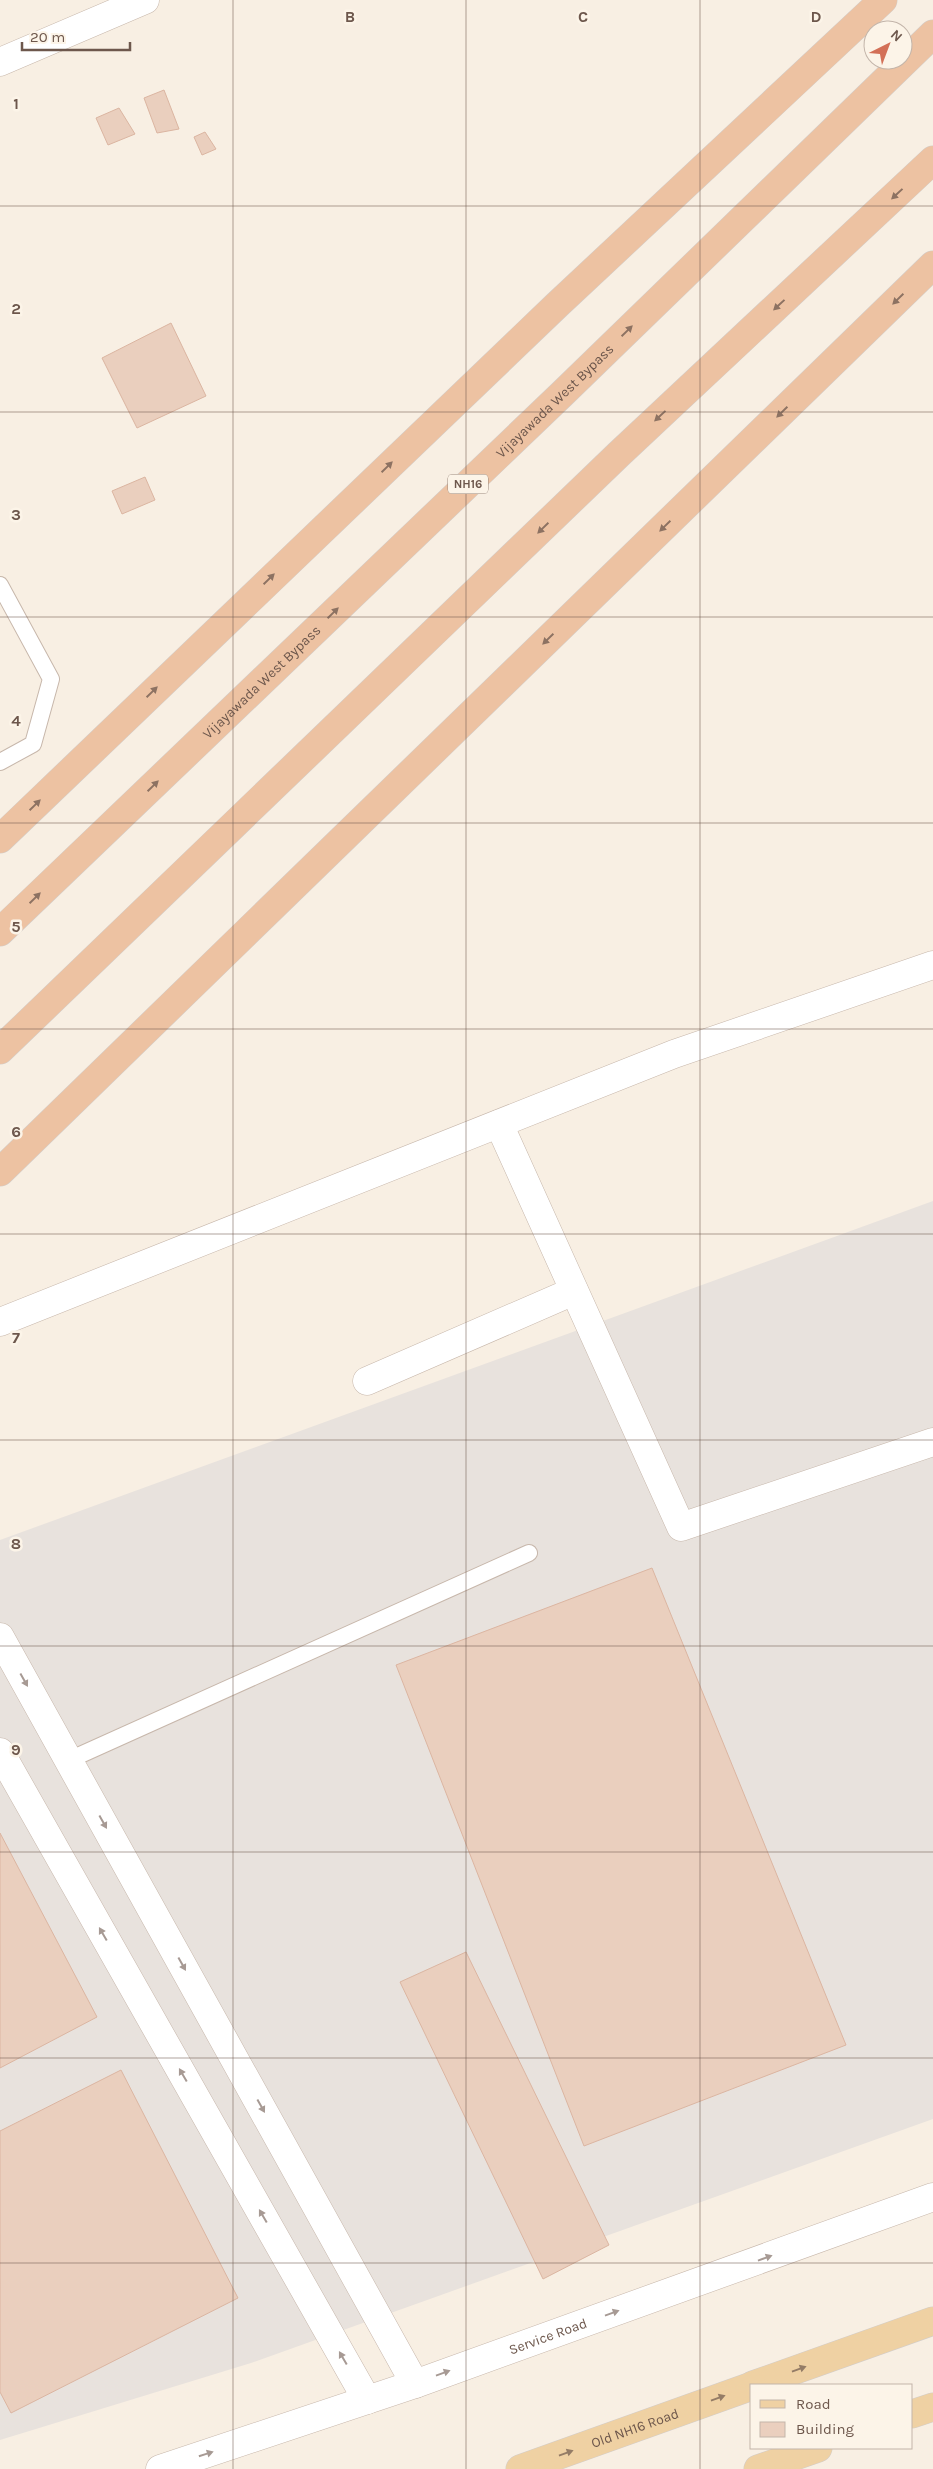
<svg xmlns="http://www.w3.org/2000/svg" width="933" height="2469" font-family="Karla,sans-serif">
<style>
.industrial{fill:#e8e2dd}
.building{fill:#eacfbe;stroke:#dbb5a1}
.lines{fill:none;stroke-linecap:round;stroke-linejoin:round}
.service-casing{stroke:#c7b7ab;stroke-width:18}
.minor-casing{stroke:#c7b7ab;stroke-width:29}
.tertiary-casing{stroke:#c7b7ab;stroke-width:29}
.primary-casing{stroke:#d3cdc9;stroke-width:29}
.trunk-casing{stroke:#d3cdc9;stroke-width:29}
.service{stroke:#fff;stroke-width:16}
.minor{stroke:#fff;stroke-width:28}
.tertiary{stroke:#fff;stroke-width:28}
.primary{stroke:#efd1a3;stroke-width:28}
.trunk{stroke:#edc2a2;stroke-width:28}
.oneway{fill:#8d7262}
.oneway2{fill:#a79a94}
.oneway3{fill:#947c66}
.grid{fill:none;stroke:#6d574c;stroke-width:1;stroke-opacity:0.55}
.labels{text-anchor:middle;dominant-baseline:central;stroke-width:5;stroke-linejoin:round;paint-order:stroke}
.shield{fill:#fcf4e8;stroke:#98867b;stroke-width:1}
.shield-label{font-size:12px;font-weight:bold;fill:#6d574c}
.street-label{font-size:14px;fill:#6d574c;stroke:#fcf4e8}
.grid-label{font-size:16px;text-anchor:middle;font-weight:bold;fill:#6d574c;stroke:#fcf4e8;stroke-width:5;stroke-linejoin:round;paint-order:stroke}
</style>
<rect width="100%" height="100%" fill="#f8efe3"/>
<polygon class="industrial" points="933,1201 933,2119 251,2363 0,2440 0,1540"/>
<g class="building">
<polygon points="164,90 179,129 157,133 144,98"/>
<polygon points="119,108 135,134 108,145 96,118"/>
<polygon points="205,132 216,149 202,155 194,137"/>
<polygon points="171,323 206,396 137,428 102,358"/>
<polygon points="145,477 155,500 122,514 112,491"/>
<polygon points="652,1568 846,2045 584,2146 396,1665"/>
<polygon points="0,1833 97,2017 0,2068"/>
<polygon points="466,1952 609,2245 543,2279 400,1982"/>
<polygon points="121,2070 238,2298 11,2413 0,2392 0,2131"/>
</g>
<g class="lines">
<g class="service-casing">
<g id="service">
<polyline points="0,585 51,679 33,744 0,762"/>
<polyline points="69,1760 529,1553"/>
</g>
</g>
<g class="minor-casing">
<g id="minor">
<polyline points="0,62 145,0"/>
<polyline points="499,1124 681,1527 933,1442"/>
<polyline points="0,1322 674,1054 933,965"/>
<polyline points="367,1381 574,1291"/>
</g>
</g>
<g class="tertiary-casing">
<g id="tertiary">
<polyline points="0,1637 415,2384"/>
<polyline points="0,1752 367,2400"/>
<path id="s1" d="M160 2469 415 2384 933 2197"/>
</g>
</g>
<g class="primary-casing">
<g id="primary">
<polyline points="753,2385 933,2321"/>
<polyline points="912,2414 933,2407"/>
<path id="s2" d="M520 2469 752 2386"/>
<polyline points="758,2469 818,2448"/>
</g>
</g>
<g class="trunk-casing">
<g id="trunk">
<polyline points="0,839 557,305 883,0"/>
<path id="s3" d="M0 932 562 394 933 34"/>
<polyline points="0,1050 619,454 933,160"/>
<polyline points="0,1172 933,265"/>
</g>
</g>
<use href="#service" class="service"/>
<use href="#minor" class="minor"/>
<use href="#tertiary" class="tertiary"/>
<use href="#primary" class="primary"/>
<use href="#trunk" class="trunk"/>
</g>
<defs><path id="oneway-solid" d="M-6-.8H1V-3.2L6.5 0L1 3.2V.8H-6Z" transform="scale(1.25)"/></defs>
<g class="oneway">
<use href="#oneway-solid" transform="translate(897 194) rotate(137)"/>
<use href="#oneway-solid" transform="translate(898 299) rotate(136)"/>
<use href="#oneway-solid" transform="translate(779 305) rotate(137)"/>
<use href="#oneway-solid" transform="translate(627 331) rotate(-44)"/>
<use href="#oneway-solid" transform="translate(782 412) rotate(136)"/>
<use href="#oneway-solid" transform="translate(660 416) rotate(137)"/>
<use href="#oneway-solid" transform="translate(387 467) rotate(-44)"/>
<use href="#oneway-solid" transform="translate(665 526) rotate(136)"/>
<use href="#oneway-solid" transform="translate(543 528) rotate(136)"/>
<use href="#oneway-solid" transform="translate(269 579) rotate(-44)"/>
<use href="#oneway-solid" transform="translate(333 613) rotate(-44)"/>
<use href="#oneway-solid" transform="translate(548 639) rotate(136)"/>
<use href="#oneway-solid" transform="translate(152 692) rotate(-44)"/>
<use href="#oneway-solid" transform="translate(153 786) rotate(-44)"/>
<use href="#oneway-solid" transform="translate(35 805) rotate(-44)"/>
<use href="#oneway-solid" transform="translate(35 898) rotate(-44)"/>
</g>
<g class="oneway2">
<use href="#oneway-solid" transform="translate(24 1680) rotate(61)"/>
<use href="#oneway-solid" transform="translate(103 1822) rotate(61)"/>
<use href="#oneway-solid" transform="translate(103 1934) rotate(-120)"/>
<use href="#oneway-solid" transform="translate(182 1964) rotate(61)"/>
<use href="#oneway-solid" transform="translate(183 2075) rotate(-120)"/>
<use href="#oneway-solid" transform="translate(261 2106) rotate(61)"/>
<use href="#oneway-solid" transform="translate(263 2216) rotate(-120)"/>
<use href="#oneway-solid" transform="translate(765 2258) rotate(-20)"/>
<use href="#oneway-solid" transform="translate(612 2313) rotate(-20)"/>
<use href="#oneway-solid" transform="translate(343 2358) rotate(-120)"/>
<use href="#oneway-solid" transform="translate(443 2373) rotate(-20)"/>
<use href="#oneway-solid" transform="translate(206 2454) rotate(-18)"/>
</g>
<g class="oneway3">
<use href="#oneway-solid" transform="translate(799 2369) rotate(-20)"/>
<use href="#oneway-solid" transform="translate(718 2398) rotate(-20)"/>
<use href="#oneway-solid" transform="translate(566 2453) rotate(-20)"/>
</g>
<path class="grid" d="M233 0V2469M466 0V2469M700 0V2469M0 206H933M0 412H933M0 617H933M0 823H933M0 1029H933M0 1234H933M0 1440H933M0 1646H933M0 1852H933M0 2058H933M0 2263H933"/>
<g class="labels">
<rect class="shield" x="448" y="474.5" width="40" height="19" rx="4"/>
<g class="shield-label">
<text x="468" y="484">NH16</text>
</g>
<g class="street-label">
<text stroke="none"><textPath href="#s3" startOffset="768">Vijayawada West Bypass</textPath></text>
<text stroke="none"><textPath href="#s3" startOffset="362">Vijayawada West Bypass</textPath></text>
<text stroke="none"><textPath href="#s1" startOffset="410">Service Road</textPath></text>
<text stroke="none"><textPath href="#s2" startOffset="122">Old NH16 Road</textPath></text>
</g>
</g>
<g class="grid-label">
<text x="350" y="22">B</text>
<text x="583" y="22">C</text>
<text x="816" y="22">D</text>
<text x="16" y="109">1</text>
<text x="16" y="314">2</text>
<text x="16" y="520">3</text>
<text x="16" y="726">4</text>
<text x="16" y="932">5</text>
<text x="16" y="1137">6</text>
<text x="16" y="1343">7</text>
<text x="16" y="1549">8</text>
<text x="16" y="1755">9</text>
</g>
<rect x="750" y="2384" width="162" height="65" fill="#fcf4e8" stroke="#c3b5aa"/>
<rect x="760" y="2400" width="25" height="8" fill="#efd1a3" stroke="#c3b5aa"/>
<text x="796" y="2409" font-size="15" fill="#6d574c">Road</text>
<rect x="760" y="2422" width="25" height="15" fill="#eacfbe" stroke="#c3b5aa"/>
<text x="796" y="2434" font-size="15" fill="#6d574c">Building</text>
<g transform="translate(888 45) rotate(42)"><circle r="24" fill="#fcf4e8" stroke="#c3b5aa"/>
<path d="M0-4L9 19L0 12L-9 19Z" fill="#d37057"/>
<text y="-8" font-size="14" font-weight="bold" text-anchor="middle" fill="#6d574c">N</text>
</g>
<path d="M22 42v8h108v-8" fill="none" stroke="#6d574c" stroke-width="2.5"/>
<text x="30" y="42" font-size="15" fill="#6d574c" stroke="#fcf4e8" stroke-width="4" paint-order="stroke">20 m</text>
</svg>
